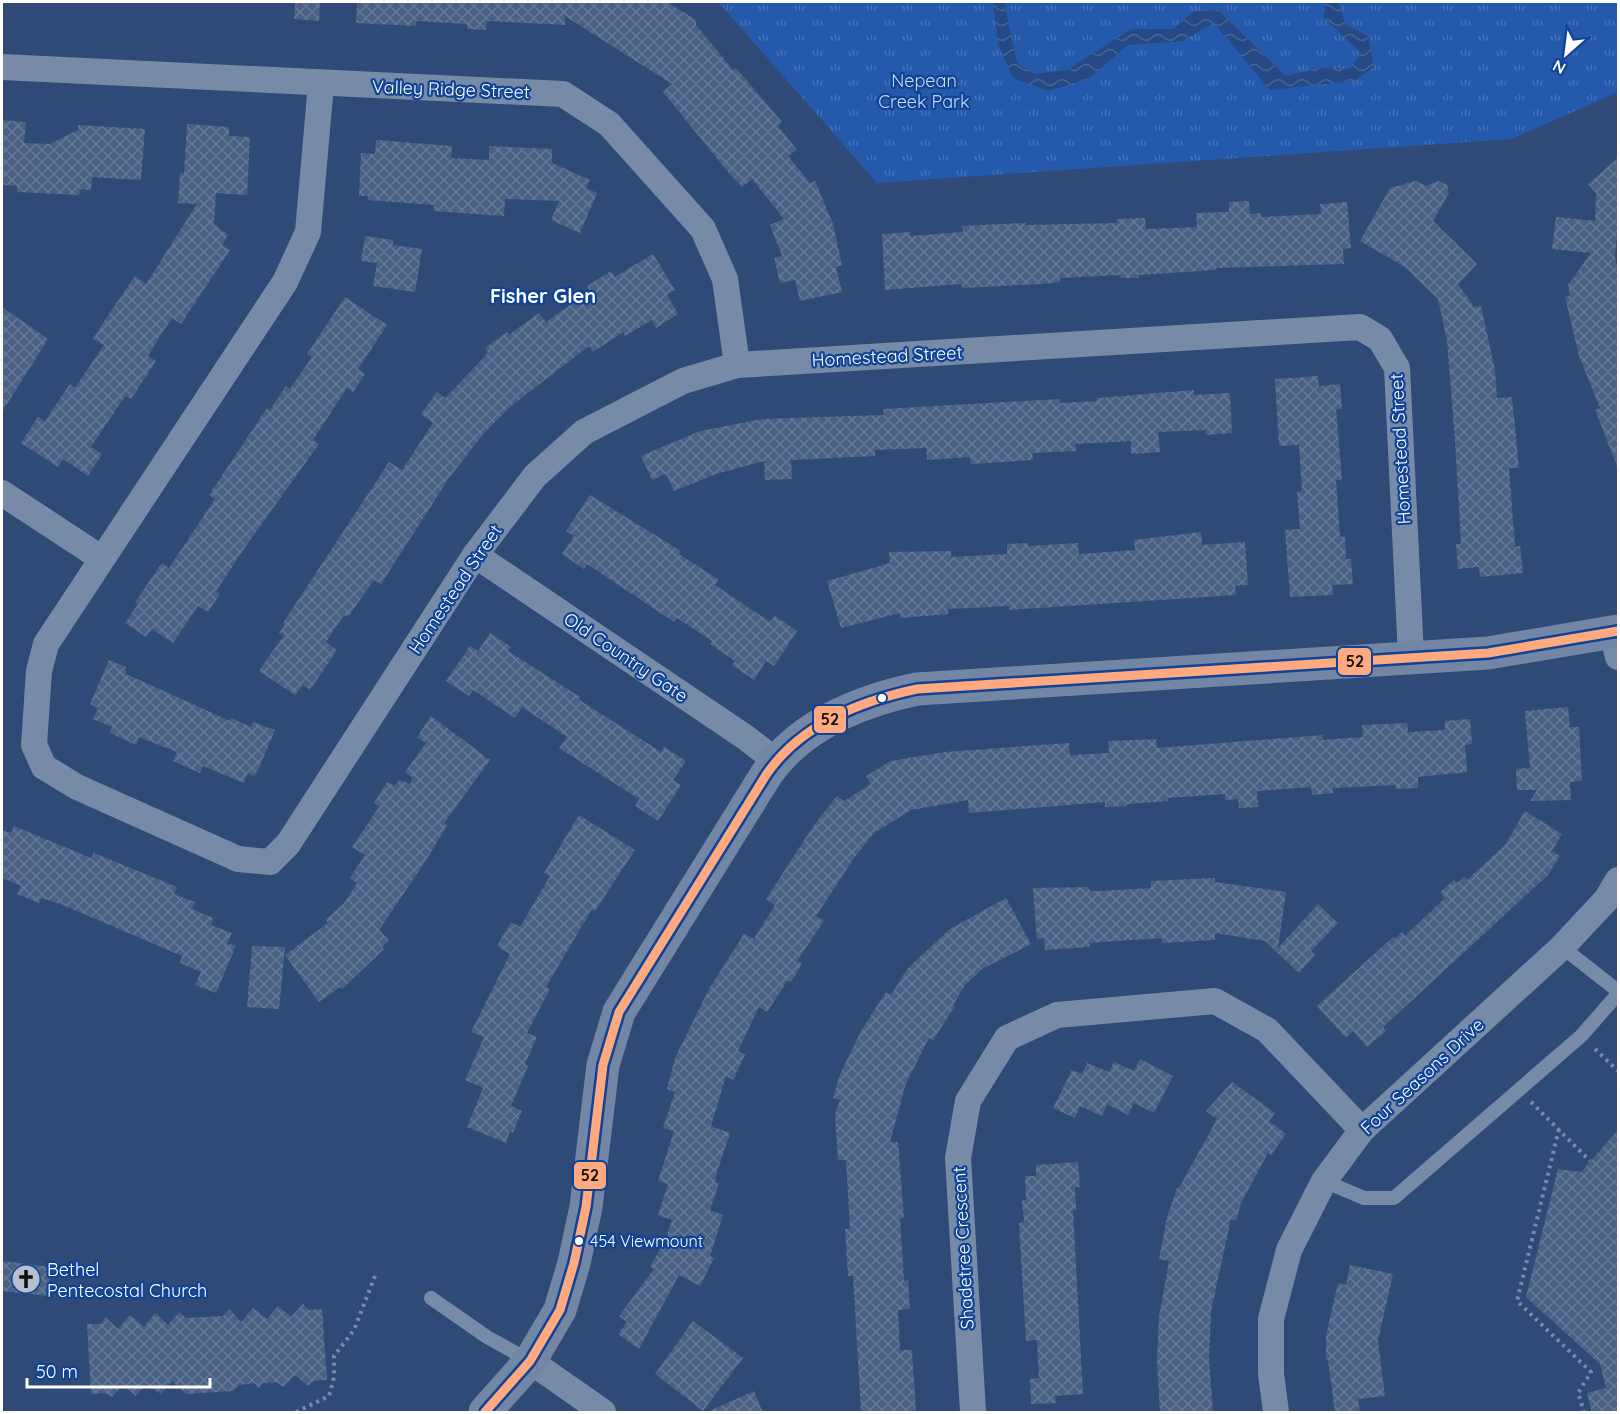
<svg xmlns="http://www.w3.org/2000/svg" width="1620" height="1414" font-family="Quicksand,sans-serif">
<style>
.park{fill:url(#park-tufts)}
.water{fill:url(#water-waves)}
.building{fill:url(#building-cross-hatch)}
.lines{fill:none;stroke-linecap:round;stroke-linejoin:round}
.path{stroke:#778ba9;stroke-width:4;stroke-dasharray:3 4.5;stroke-linecap:butt}
.lane{stroke:#778ba9;stroke-width:14}
.street{stroke:#778ba9;stroke-width:26}
.secondary{stroke:#7386a6;stroke-width:33}
.bus-1-casing{stroke:#114395;stroke-width:14}
.bus-1{stroke:#ffa980;stroke-width:9}
.bus-dot{fill:#fff;stroke:#114395;stroke-width:2}
.labels{text-anchor:middle;dominant-baseline:central;stroke-width:4.5;stroke-linejoin:round;paint-order:stroke}
.bus-label{font-size:16px;fill:#fff;stroke:#114395;text-anchor:start}
.park-label{font-size:18px;fill:#c7dcfd;stroke:#114395}
.street-label{font-size:18px;fill:#fff;stroke:#114395}
.poi-label{font-size:18px;fill:#fff;stroke:#114395;text-anchor:start}
.neighbourhood-label{font-size:20px;font-weight:bold;fill:#fff;stroke:#114395}
.line-badge{stroke:#114395;stroke-width:2}
.pale-badge-label{font-size:16px;text-anchor:middle;font-weight:bold;fill:#111}
</style>
<defs>
<pattern id="park-tufts" width="24" height="20" patternUnits="userSpaceOnUse" patternTransform="scale(1.5)"><rect width="24" height="20" fill="#2459ac"/><path d="M3 7l-1-3M5 7V3M7 7l1-3M15 17l-1-3M17 17v-4M19 17l1-3" fill="none" stroke="#4572b8"/></pattern>
<pattern id="water-waves" width="16" height="10" patternUnits="userSpaceOnUse" patternTransform="scale(1.5)"><rect width="16" height="10" fill="#254985"/><path d="M0 5q4-4 8 0t8 0" fill="none" stroke="#466497"/></pattern>
<pattern id="building-cross-hatch" width="8" height="8" patternUnits="userSpaceOnUse" patternTransform="scale(1.5)"><rect width="8" height="8" fill="#4a6185"/><path d="M0 0l8 8M0 8l8-8" fill="none" stroke="#657997"/></pattern>
</defs>
<rect width="100%" height="100%" fill="#2f4a77"/>
<polygon class="park" points="718,2 1618,2 1618,92 1512,139 877,183"/>
<polygon class="water" points="993,2 1004,2 1017,63 1034,74 1067,70 1131,29 1173,29 1193,12 1218,10 1286,76 1320,68 1350,69 1361,53 1323,17 1327,2 1339,2 1345,24 1368,36 1374,67 1354,81 1270,90 1214,23 1182,41 1128,45 1088,79 1048,91 1013,78 998,44"/>
<g class="building">
<polygon points="295,2 320,2 319,21 294,19"/>
<polygon points="357,2 667,2 696,20 696,25 734,71 736,68 782,122 778,126 797,150 788,156 810,183 815,181 833,224 842,265 836,267 842,292 800,301 795,280 780,283 774,258 782,256 770,225 784,219 752,179 742,187 728,172 663,92 672,84 565,16 565,25 487,21 486,30 467,29 467,24 416,21 416,26 356,23"/>
<polygon points="2,120 26,122 24,143 50,144 78,130 78,125 145,129 141,180 92,177 91,190 80,189 79,195 17,192 17,186 2,185"/>
<polygon points="187,124 229,127 229,136 250,137 247,195 216,193 214,224 228,235 222,245 230,250 181,324 172,318 160,336 148,356 156,361 131,399 125,396 91,447 102,454 88,476 63,459 58,467 21,443 38,417 45,421 70,384 75,388 104,345 93,339 105,320 135,276 146,284 197,204 178,203 180,173 184,174"/>
<polygon points="376,140 452,146 451,158 489,160 489,146 552,149 552,163 590,180 586,188 597,193 580,233 551,220 559,201 505,199 504,216 434,211 434,205 368,200 368,196 359,196 361,153 375,154"/>
<polygon points="1618,158 1618,223 1615,257 1618,272 1617,466 1595,410 1600,408 1579,356 1565,297 1570,296 1568,285 1591,253 1552,249 1556,217 1595,221 1596,193 1588,184"/>
<polygon points="1416,181 1426,186 1439,181 1447,185 1449,193 1433,221 1477,264 1458,284 1474,307 1481,306 1495,370 1497,398 1512,397 1519,468 1509,468 1515,547 1520,546 1523,573 1480,577 1479,567 1458,569 1456,544 1461,544 1455,441 1447,341 1438,299 1405,267 1360,241 1390,188"/>
<polygon points="1249,201 1250,214 1261,213 1261,217 1321,214 1320,204 1347,202 1351,248 1343,249 1344,264 1216,268 1216,270 1138,275 1139,278 1120,278 1120,275 1060,278 1060,282 1041,284 962,288 961,284 885,290 882,234 910,232 910,236 963,232 962,226 1025,223 1025,225 1117,223 1117,219 1145,218 1146,229 1197,227 1196,213 1229,212 1229,202"/>
<polygon points="365,236 393,240 393,245 422,249 415,292 373,286 377,263 361,261"/>
<polygon points="653,254 675,290 667,295 678,314 656,328 652,320 625,336 623,332 593,352 589,346 511,406 484,433 449,478 381,584 374,580 348,617 344,615 326,642 337,650 310,690 303,685 295,695 259,671 284,635 279,633 285,625 283,623 389,462 402,470 433,423 421,414 437,392 445,398 488,353 485,348 507,332 509,335 539,313 546,322 590,291 587,286 611,271 615,277"/>
<polygon points="345,297 387,325 358,369 365,374 353,392 347,388 313,440 319,444 246,546 216,591 220,594 208,612 198,606 173,643 152,629 146,637 125,623 138,604 135,602 162,563 169,568 215,499 209,495 267,408 270,410 286,386 290,389 312,357 307,354"/>
<polygon points="2,307 48,339 2,412"/>
<polygon points="1318,376 1319,386 1340,384 1342,409 1336,409 1342,480 1336,480 1340,537 1345,536 1346,559 1351,559 1353,584 1332,585 1333,595 1290,597 1285,530 1300,529 1297,492 1302,491 1299,445 1279,446 1275,379"/>
<polygon points="1194,390 1194,395 1230,393 1232,433 1206,435 1206,430 1158,432 1160,452 1131,454 1131,441 1075,444 1076,451 1032,453 1033,460 971,464 970,457 927,460 926,448 875,450 875,456 791,460 792,479 765,480 764,461 716,474 674,491 666,474 652,480 641,456 700,431 762,419 884,415 883,409 1059,399 1060,403 1097,401 1097,398"/>
<polygon points="590,495 681,551 679,554 719,580 715,585 770,622 775,616 797,631 774,666 766,661 754,680 732,665 735,661 710,644 712,641 677,618 674,622 587,564 584,569 562,554 574,536 566,531"/>
<polygon points="1201,532 1202,545 1245,542 1248,585 1235,586 1236,595 1009,610 1009,606 948,609 948,614 900,618 900,613 841,628 827,581 890,563 889,552 951,551 951,557 1007,554 1007,544 1028,543 1028,546 1078,543 1079,554 1135,550 1134,540"/>
<polygon points="490,633 511,647 508,651 580,697 578,699 661,752 664,747 686,761 673,780 681,785 658,821 635,806 639,799 559,748 567,737 522,707 515,718 473,690 469,696 446,681 470,646 478,651"/>
<polygon points="109,660 126,667 126,674 230,721 231,718 251,727 253,722 275,730 258,770 254,776 248,773 244,783 203,766 200,773 173,761 177,752 139,737 136,745 110,733 112,727 93,719 98,708 90,704"/>
<polygon points="1568,707 1570,727 1579,727 1582,781 1570,782 1571,800 1530,801 1537,790 1517,790 1516,769 1530,768 1525,711"/>
<polygon points="431,716 490,760 444,823 447,825 427,859 379,930 389,940 382,947 384,949 342,989 340,987 319,1002 285,955 328,923 326,920 344,903 357,883 350,878 365,855 352,847 379,807 374,803 387,782 395,786 399,780 410,784 413,778 405,772 426,743 417,737"/>
<polygon points="1470,719 1472,744 1465,745 1467,772 1418,777 1418,788 1396,789 1396,785 1333,788 1333,793 1312,795 1311,787 1257,791 1258,807 1239,808 1238,799 1225,800 1225,794 1168,798 1168,801 1127,804 1127,806 1105,807 1105,802 969,813 968,800 911,810 874,833 854,858 816,916 824,921 797,961 802,964 791,982 788,980 767,1012 759,1007 738,1051 745,1055 733,1080 726,1076 711,1126 730,1133 717,1172 715,1182 719,1183 710,1210 723,1215 710,1256 714,1258 700,1286 679,1275 639,1349 618,1334 627,1322 619,1316 654,1269 650,1267 666,1238 672,1220 658,1215 668,1184 658,1181 674,1131 663,1128 675,1092 667,1089 675,1058 709,989 744,934 754,939 775,905 766,899 814,825 837,796 844,801 871,784 866,776 891,761 945,752 1069,743 1070,755 1109,753 1108,741 1156,739 1157,748 1323,735 1323,740 1363,737 1362,725 1407,723 1408,732 1445,730 1445,721"/>
<polygon points="1525,811 1562,834 1552,851 1560,856 1548,875 1383,1027 1386,1031 1367,1047 1353,1031 1346,1038 1317,1006 1393,937 1395,939 1402,932 1405,936 1445,898 1440,892 1454,880 1457,883 1464,877 1467,880 1505,845"/>
<polygon points="579,815 635,850 595,911 592,909 546,987 550,989 527,1033 537,1037 525,1064 528,1066 511,1106 522,1111 513,1133 510,1131 506,1143 467,1127 483,1088 465,1080 484,1037 471,1032 510,954 497,946 511,922 520,927 550,876 544,873"/>
<polygon points="14,826 91,858 94,853 177,887 174,894 195,902 192,909 213,918 211,925 232,933 227,944 236,945 216,993 195,985 201,972 180,963 182,956 63,905 41,898 39,903 17,894 21,886 2,878 2,830 11,833"/>
<polygon points="1215,878 1215,882 1286,892 1278,948 1318,904 1338,923 1311,951 1315,955 1299,973 1265,941 1215,933 1215,940 1162,943 1162,938 1089,943 1090,947 1045,950 1044,937 1037,940 1033,888 1089,887 1090,891 1100,891 1151,888 1151,881"/>
<polygon points="1006,898 1031,944 982,969 965,985 953,1005 955,1006 933,1040 929,1038 906,1083 890,1142 898,1142 904,1218 900,1218 904,1281 908,1280 910,1309 898,1310 900,1350 912,1350 916,1413 861,1413 853,1276 848,1276 845,1229 850,1229 846,1160 838,1160 835,1114 840,1100 833,1098 840,1074 861,1031 886,992 891,995 908,968 950,929"/>
<polygon points="252,946 285,947 279,1009 247,1007"/>
<polygon points="1140,1059 1173,1076 1154,1113 1134,1103 1128,1115 1107,1104 1102,1116 1080,1106 1075,1118 1053,1108 1072,1070 1082,1074 1087,1063 1109,1072 1114,1062 1134,1071"/>
<polygon points="1232,1082 1275,1113 1269,1121 1286,1134 1271,1155 1268,1153 1241,1203 1236,1221 1231,1219 1211,1311 1209,1360 1213,1413 1160,1413 1157,1360 1159,1317 1169,1261 1159,1259 1167,1217 1177,1188 1179,1188 1217,1119 1206,1111"/>
<polygon points="1618,1130 1618,1413 1592,1413 1587,1393 1606,1388 1600,1364 1526,1297 1558,1169 1581,1172"/>
<polygon points="1078,1162 1080,1187 1075,1187 1076,1210 1073,1210 1083,1394 1055,1396 1056,1403 1031,1404 1030,1379 1039,1378 1037,1340 1026,1341 1019,1223 1024,1222 1022,1200 1026,1200 1025,1176 1036,1176 1036,1165"/>
<polygon points="2,1261 51,1267 48,1296 2,1291"/>
<polygon points="1350,1265 1393,1274 1378,1341 1385,1396 1358,1399 1360,1413 1335,1413 1328,1360 1326,1359 1326,1336 1338,1283 1346,1285"/>
<polygon points="303,1304 309,1310 322,1309 327,1380 313,1381 308,1386 295,1375 283,1387 277,1382 263,1383 259,1388 254,1383 239,1385 233,1391 186,1394 172,1381 161,1394 146,1384 136,1396 123,1385 112,1397 105,1393 91,1394 87,1324 101,1324 105,1317 118,1329 130,1315 144,1327 155,1313 168,1325 179,1312 186,1318 223,1316 229,1309 241,1322 253,1308 267,1319 278,1306 291,1317"/>
<polygon points="693,1321 743,1358 703,1411 655,1374"/>
<polygon points="754,1391 763,1413 705,1413"/>
</g>
<g class="lines">
<g class="path">
<polyline points="1595,1049 1618,1071"/>
<polyline points="1531,1102 1590,1161"/>
<polyline points="1559,1129 1517,1301 1591,1372 1578,1393 1584,1412"/>
<polyline points="296,1412 329,1396 334,1377 334,1356 354,1330 375,1276"/>
</g>
<g class="lane">
<polyline points="1562,947 1618,991"/>
<polyline points="1324,1181 1364,1198 1394,1198 1581,1036 1618,994"/>
<polyline points="431,1298 487,1337 530,1361"/>
</g>
<g class="street">
<polyline points="2,67 563,94 609,124 703,229 725,279 737,365"/>
<polyline points="321,84 308,232 285,282 46,644 39,671 34,745 44,767 77,787 238,859 270,862 288,844 475,555 535,476 584,432 683,381 737,365 1360,327 1380,339 1397,368 1411,656"/>
<polyline points="2,493 101,558"/>
<polyline points="475,555 745,737 776,761"/>
<polyline points="1612,632 1618,657"/>
<polyline points="530,1361 603,1412"/>
<polyline points="973,1412 958,1158 968,1101 1007,1038 1057,1015 1215,1001 1267,1030 1362,1130"/>
<polyline points="1276,1412 1271,1374 1271,1319 1289,1250 1324,1181 1362,1130 1562,947 1606,900 1618,880"/>
</g>
<path class="secondary" d="M485 1412 530 1361 560 1310 574 1263 586 1207 603 1065 619 1012 766 775C800 725 860 701 917 689L1488 653 1618 631"/>
<g class="bus-1-casing">
<path id="bus-1" d="M485 1412 530 1361 560 1310 574 1263 586 1207 603 1065 619 1012 766 775C800 725 860 701 917 689L1488 653 1618 631"/>
</g>
<use href="#bus-1" class="bus-1"/>
</g>
<defs>
<g id="church-disc" transform="scale(1.5)"><circle r="9.5" fill="#b6c0cf" stroke="#114395"/><path d="M-1.2-6h2.4v3.5h3.3v2.4h-3.3V6h-2.4V-.1h-3.3v-2.4h3.3Z" fill="#111"/></g>
</defs>
<g fill-rule="evenodd">
<use href="#church-disc" x="26" y="1279"/>
</g>
<g class="bus-dot">
<circle cx="882" cy="698" r="5"/>
<circle cx="579" cy="1241" r="5"/>
</g>
<g class="labels">
<g class="bus-label">
<text x="590" y="1241">454 Viewmount</text>
</g>
<g class="park-label">
<text x="924" y="80">Nepean<tspan x="924" dy="21">Creek Park</tspan></text>
</g>
<g class="street-label">
<text transform="translate(451 89) rotate(2)">Valley Ridge Street</text>
<text transform="translate(887 356) rotate(-3)">Homestead Street</text>
<text transform="translate(1400 449) rotate(-93)">Homestead Street</text>
<text transform="translate(455 589) rotate(-56)">Homestead Street</text>
<text transform="translate(626 657) rotate(34)">Old Country Gate</text>
<text transform="translate(1422 1076) rotate(-43)">Four Seasons Drive</text>
<text transform="translate(963 1248) rotate(-93)">Shadetree Crescent</text>
</g>
<g class="poi-label">
<text x="47" y="1269">Bethel<tspan x="47" dy="21">Pentecostal Church</tspan></text>
</g>
<g class="neighbourhood-label">
<text x="543" y="295">Fisher Glen</text>
</g>
</g>
<g class="line-badge">
<rect x="1337" y="647" width="35" height="29" rx="6" fill="#ffa980"/>
<rect x="813" y="705" width="34" height="29" rx="6" fill="#ffa980"/>
<rect x="573" y="1161" width="34" height="29" rx="6" fill="#ffa980"/>
</g>
<g class="pale-badge-label">
<text x="1355" y="667">52</text>
<text x="830" y="725">52</text>
<text x="590" y="1181">52</text>
</g>
<rect width="1620" height="1414" fill="none" stroke="#ffffff" stroke-width="6"/>
<g transform="translate(1566 54) rotate(208)" stroke="#114395" stroke-width="4.5" paint-order="stroke">
<path d="M0-4.5L10 22L0 15L-10 22Z" fill="#ffffff"/>
<text y="-9" font-size="16" font-weight="bold" text-anchor="middle" fill="#ffffff">N</text>
</g>
<path d="M27 1378v9h183v-9" fill="none" stroke="#ffffff" stroke-width="3"/>
<text x="36" y="1378" font-size="18" fill="#ffffff" stroke="#114395" stroke-width="4.5" paint-order="stroke">50 m</text>
</svg>
